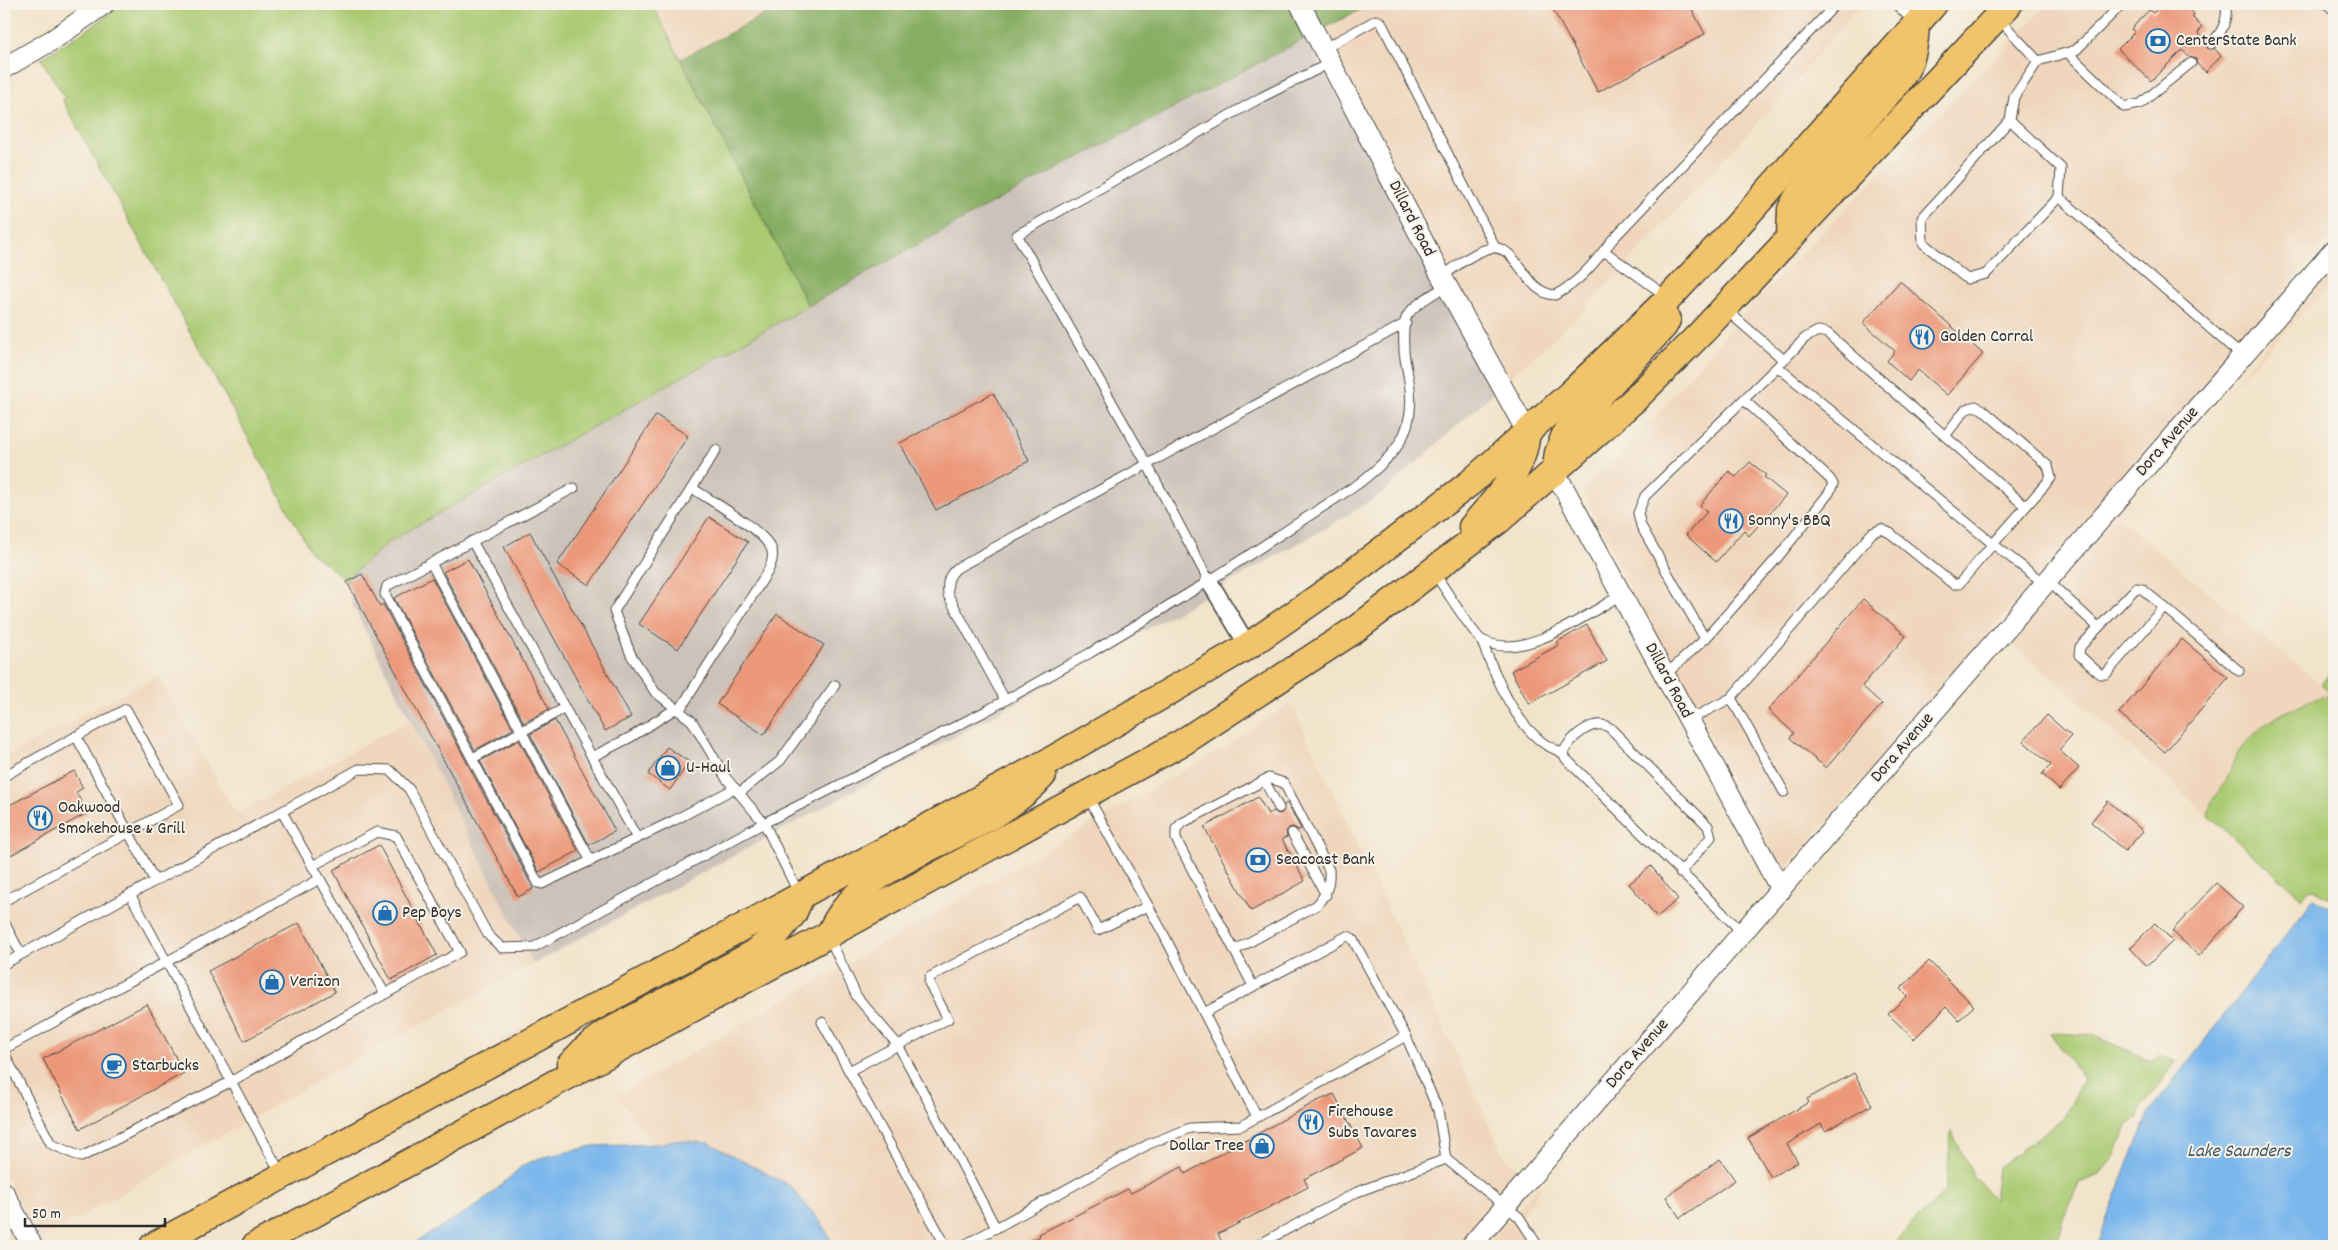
<svg xmlns="http://www.w3.org/2000/svg" width="2338" height="1250" font-family="Dekko,sans-serif">
<style>
.built{fill:#efd6bc}
.industrial{fill:#cdc2b9}
.green{fill:#aaca72;stroke:#6a7a4e}
.forest{fill:#87ae64;stroke:#596c48}
.water{fill:#7ab7ec;stroke:#52718c}
.building{fill:#ec997a}
.lines{fill:none;stroke-linecap:round;stroke-linejoin:round}
.service-casing{stroke:#494743;stroke-width:11}
.minor-casing{stroke:#494743;stroke-width:19}
.tertiary-casing{stroke:#494743;stroke-width:22}
.primary-casing{stroke:#494743;stroke-width:29}
.service{stroke:#fff;stroke-width:9}
.minor{stroke:#fff;stroke-width:16}
.tertiary{stroke:#fff;stroke-width:20}
.primary{stroke:#f1c36a;stroke-width:26}
.labels{text-anchor:middle;dominant-baseline:central;stroke-width:4;stroke-linejoin:round;paint-order:stroke}
.poi-label{font-size:18px;fill:#2b2b2b;stroke:#f7f3e8;text-anchor:start}
.street-label{font-size:18px;fill:#2b2b2b;stroke:#f7f3e8}
.water-label{font-size:19px;font-style:italic;fill:#435565;stroke:#f7f3e8}
</style>
<rect width="100%" height="100%" fill="#f7f3e8"/>
<filter id="ink" filterUnits="userSpaceOnUse"><feTurbulence type="fractalNoise" baseFrequency=".02" numOctaves="2"/><feDisplacementMap in="SourceGraphic" scale="10" xChannelSelector="R" yChannelSelector="G"/><feConvolveMatrix kernelMatrix="1 2 1 2 8 2 1 2 1" color-interpolation-filters="sRGB"/></filter>
<filter id="wash" filterUnits="userSpaceOnUse"><feTurbulence type="fractalNoise" baseFrequency=".0096" numOctaves="4" result="noise"/><feDisplacementMap in="SourceGraphic" scale="20" xChannelSelector="R" yChannelSelector="G"/><feGaussianBlur stdDeviation="1.12" result="paint"/><feColorMatrix in="noise" values="0 0 0 0 0 0 0 0 0 0 0 0 0 0 0 0 0 1.4 0 .05"/><feComposite in="paint" operator="in"/></filter>
<g filter="url(#wash)">
<rect width="100%" height="100%" fill="#f2e4cb"/>
<g class="built">
<polygon points="652,4 784,4 681,59"/>
<polygon points="1371,4 1860,4 1779,100 1578,316 1509,379 1446,264 1323,29"/>
<polygon points="2048,4 2334,4 2334,234 1782,872 1637,603 1582,489 1624,452 1754,302"/>
<polygon points="2334,266 2334,281 2214,406 2291,317"/>
<polygon points="2117,517 2332,694 2319,697 2275,717 2254,734 2235,757 2227,778 2211,800 2208,815 2010,641"/>
<polygon points="158,676 236,814 410,720 533,964 322,1078 40,1240 4,1173 4,757"/>
<polygon points="1291,703 1504,1156 1521,1172 1458,1246 833,1246 823,1225 709,1143 674,1140 659,1144 650,1144 645,1134 617,1096 1222,749"/>
<polygon points="1537,1187 1540,1189 1518,1222 1540,1246 1486,1246"/>
<polygon points="4,1213 22,1246 4,1246"/>
</g>
<polygon class="industrial" points="1306,38 1494,392 1383,493 1329,526 1000,712 533,964 353,606 347,578 390,541 987,206"/>
<g class="green">
<polygon points="122,4 652,4 808,306 390,541 347,578 348,582 311,552 63,101 64,96 41,59 94,25"/>
<path d="M2334 669V900L2314 889 2309 890 2302 898 2208 815C2212 795 2219 794 2227 778 2231 771 2232 763 2236 756 2258 723 2294 704 2331 694L2321 684Z"/>
<polygon points="2050,1033 2093,1035 2151,1061 2159,1055 2176,1062 2141,1108 2137,1119 2127,1126 2114,1157 2099,1175 2079,1183 2063,1218 2056,1246 1890,1246 1946,1191 1951,1131 1975,1178 1994,1200 1998,1167 2063,1119 2084,1079"/>
</g>
<g class="forest">
<polygon points="784,4 1289,4 1306,38 987,206 808,306 681,59"/>
<polygon points="1310,4 1371,4 1323,29"/>
</g>
<g class="water">
<polygon points="2314,898 2334,910 2334,1246 2096,1246 2148,1114"/>
<polygon points="674,1140 709,1143 790,1186 823,1225 833,1246 409,1246 483,1202 522,1166 540,1158 593,1146 659,1144"/>
</g>
<g id="blocks">
<g class="building">
<polygon points="1550,4 1689,4 1705,34 1598,92"/>
<polygon points="2162,4 2183,4 2194,14 2192,17 2202,27 2198,33 2206,41 2207,48 2215,49 2221,56 2206,72 2197,64 2196,59 2190,57 2182,50 2151,81 2118,49 2135,32 2131,29 2149,10 2153,13"/>
<polygon points="1900,281 1983,354 1947,395 1918,370 1909,381 1887,361 1895,351 1863,323"/>
<polygon points="993,393 1029,461 936,510 900,443"/>
<polygon points="656,415 688,436 589,585 557,564"/>
<polygon points="1750,462 1766,475 1764,477 1786,495 1749,536 1744,530 1716,562 1686,535 1707,512 1700,505 1729,471 1736,477"/>
<polygon points="709,517 748,542 678,649 639,624"/>
<polygon points="530,532 631,717 605,731 504,547"/>
<polygon points="468,559 549,709 524,723 443,572"/>
<polygon points="362,574 380,606 383,604 528,878 533,889 518,897 347,582"/>
<polygon points="432,578 513,729 475,750 394,598"/>
<polygon points="1863,599 1906,636 1862,686 1882,704 1826,768 1790,738 1794,733 1768,710"/>
<polygon points="777,614 824,645 764,735 717,704"/>
<polygon points="1587,625 1607,661 1529,704 1511,671 1559,645 1557,642"/>
<polygon points="2182,639 2228,678 2165,752 2119,713"/>
<polygon points="2047,715 2071,736 2059,750 2079,768 2059,790 2042,774 2051,765 2023,741"/>
<polygon points="555,720 615,831 589,845 530,734"/>
<polygon points="519,740 578,851 539,872 480,761"/>
<polygon points="667,747 689,762 670,790 648,774"/>
<polygon points="74,771 83,788 76,792 87,813 11,855 4,841 4,808"/>
<polygon points="1258,797 1268,814 1274,811 1278,814 1282,813 1284,805 1287,803 1301,829 1298,830 1293,827 1289,828 1286,832 1287,837 1282,839 1305,881 1251,911 1204,827"/>
<polygon points="2108,801 2143,831 2125,851 2091,822"/>
<polygon points="379,845 437,955 391,980 333,870"/>
<polygon points="1651,866 1678,899 1657,917 1629,884"/>
<polygon points="2216,883 2243,907 2199,956 2172,931"/>
<polygon points="299,923 335,992 244,1041 208,971"/>
<polygon points="2155,923 2173,941 2147,966 2130,948"/>
<polygon points="1929,961 1974,1006 1959,1020 1946,1007 1914,1039 1888,1014 1907,996 1900,989"/>
<polygon points="147,1004 184,1073 80,1129 43,1059"/>
<polygon points="1854,1073 1872,1105 1825,1131 1821,1124 1787,1144 1798,1162 1771,1177 1748,1138 1809,1102 1807,1099"/>
<polygon points="1334,1094 1363,1148 1304,1179 1308,1187 1218,1234 1224,1246 1022,1246 1040,1236 1039,1234 1128,1189 1131,1193 1182,1167 1185,1174 1245,1140 1245,1141 1315,1102"/>
<polygon points="1720,1159 1735,1180 1680,1218 1666,1197"/>
</g>
</g>
</g>
<g filter="url(#ink)">
<use href="#blocks" fill-opacity="0" stroke="#494743" stroke-width="1"/>
<g class="lines">
<g class="service-casing">
<g id="service">
<polyline points="1896,4 1914,22"/>
<polyline points="2327,4 2334,10"/>
<polyline points="1999,19 2038,61 2076,50 2122,4"/>
<path d="M2211 44C2222 32 2228 21 2226 4"/>
<polyline points="1323,49 1376,20 1381,22 1495,247"/>
<polyline points="2069,54 2124,107 2140,104 2191,63"/>
<polyline points="2010,120 2061,168 2059,197 1986,274 1967,279 1923,243 1922,218 2010,120 2014,97 2038,61"/>
<polyline points="2059,197 2242,356"/>
<polyline points="1604,251 1666,296"/>
<path d="M1442 277C1455 267 1468 256 1484 250 1518 236 1521 293 1555 295 1579 283 1596 261 1612 240L1836 4"/>
<polyline points="1725,309 1784,360 1805,338 1818,331 1827,333 1945,436 1965,410 1975,406 1982,409 2048,466 2051,478 1993,544 2045,584"/>
<polyline points="1945,436 2025,506"/>
<polyline points="716,450 614,611 631,655 655,692 692,721 726,778 764,823 799,894"/>
<polyline points="574,488 387,586 385,594 538,883 542,884 673,821 735,788"/>
<polyline points="472,541 637,838"/>
<polyline points="431,563 591,861"/>
<path d="M1434 572C1441 583 1474 635 1482 640 1522 663 1587 614 1621 595"/>
<polyline points="1209,581 1147,464 1017,235 1262,97 1330,63"/>
<polyline points="2048,581 2098,627"/>
<polygon points="2136,588 2142,589 2164,607 2111,668 2106,674 2100,674 2079,655 2080,647"/>
<polyline points="2164,607 2239,671"/>
<polyline points="1705,639 1778,557 1829,493 1833,484 1830,479 1744,400"/>
<path d="M1481 640C1496 675 1511 718 1542 742 1548 747 1557 750 1563 753"/>
<polyline points="1665,675 1705,639 1641,526 1638,513 1645,496 1780,364"/>
<polyline points="1731,698 1872,533 1881,529 1890,533 1953,584 1959,584 1993,544 1778,367"/>
<path d="M1005 700 948 595C947 583 947 577 957 568L1406 323"/>
<path d="M679 711 768 571C772 563 775 554 770 546 758 527 711 501 692 488"/>
<polyline points="1689,720 1731,698 1784,792"/>
<polyline points="76,736 155,881"/>
<polyline points="592,757 631,737 675,709"/>
<polyline points="473,758 565,708"/>
<polyline points="4,776 126,709 179,805 4,901"/>
<polyline points="1264,780 1279,808"/>
<polyline points="739,793 780,761 835,685"/>
<polyline points="1088,797 1163,933 1257,1117"/>
<polyline points="1292,833 1326,895"/>
<polyline points="312,866 377,832 396,836 460,952 385,994"/>
<path d="M1680 873 1711 837 1708 826 1610 728C1593 717 1571 737 1563 753L1566 759 1743 933"/>
<polyline points="130,894 281,1174"/>
<polyline points="4,922 21,954"/>
<polyline points="829,937 857,997 898,1045 996,1228 1149,1144 1190,1128 1241,1126 1406,1036 1438,1110 1446,1159 1519,1217 1538,1246"/>
<path d="M1235 950 1317 905C1327 893 1330 885 1329 870L1284 783 1269 778 1182 823 1176 829V839L1253 986"/>
<path d="M4 964 359 769 390 770 409 789 488 935 502 948 534 947 764 823 986 711 1090 653 1209 581 1358 484C1393 457 1415 435 1410 389 1409 376 1405 363 1404 351 1404 340 1402 326 1407 316 1414 304 1435 293 1446 286"/>
<polyline points="1204,1013 1347,936 1352,938 1406,1036"/>
<polyline points="822,1022 946,1246"/>
<polyline points="4,1049 320,879"/>
<polyline points="4,1053 51,1144 81,1157 232,1081 385,994 282,812"/>
<polyline points="849,1071 948,1019 929,983 930,977 1080,897 1098,930 1148,906"/>
<polyline points="962,1246 996,1228"/>
<polyline points="1256,1246 1357,1192 1446,1159"/>
</g>
</g>
<g class="minor-casing">
<polyline id="minor" points="1209,581 1248,646"/>
</g>
<g class="tertiary-casing">
<g id="tertiary">
<polyline points="1300,4 1437,268 1527,432"/>
<polyline points="4,68 54,39 104,4"/>
<polyline points="1555,472 1781,890"/>
<polyline points="4,1193 32,1246"/>
<polyline points="1471,1246 2334,250"/>
</g>
</g>
<g class="primary-casing">
<g id="primary">
<path d="M1790 237 1791 209 1798 196 1898 82C1912 63 1915 48 1916 24"/>
<polyline points="1555,472 1558,453 1566,432 1664,326 1667,320"/>
<path d="M1472 527C1498 495 1523 475 1527 432"/>
<path d="M829 935C866 849 985 843 1043 775"/>
<polyline points="570,1065 587,1047 608,1032 753,954 775,936 793,914 801,896"/>
<polyline points="153,1246 1053,759 1248,646 1336,585 1470,483 1572,392 1669,298 1736,227 1934,4"/>
<polyline points="255,1246 1183,742 1356,629 1498,521 1634,400 1701,333 2009,4"/>
</g>
</g>
<use href="#service" class="service"/>
<use href="#minor" class="minor"/>
<use href="#tertiary" class="tertiary"/>
<use href="#primary" class="primary"/>
</g>
</g>
<defs>
<g id="bank-ring" transform="scale(1.25)"><circle r="9.5" fill="#f7f3e8" stroke="#1f6fb2" stroke-width="1.5"/><path d="M-6-4H6V4H-6ZM0-2.3a2.3 2.3 0 1 0 0 4.6a2.3 2.3 0 1 0 0-4.6Z" fill="#1f6fb2"/></g>
<g id="restaurant-ring" transform="scale(1.25)"><circle r="9.5" fill="#f7f3e8" stroke="#1f6fb2" stroke-width="1.5"/><path d="M-5-6h1v4h1v-4h1v4h1v-4h1v5L-1.5 .5V6h-2V.5L-5-1ZM5-6V6H3V1.5H1.5Q1.5-4 5-6Z" fill="#1f6fb2"/></g>
<g id="shop-ring" transform="scale(1.25)"><circle r="9.5" fill="#f7f3e8" stroke="#1f6fb2" stroke-width="1.5"/><path d="M-5-2.5h2.3a2.7 3.5 0 0 1 5.4 0H5L5.5 6h-11ZM-1.5-2.5h3a1.5 2.3 0 0 0-3 0Z" fill="#1f6fb2"/></g>
<g id="cafe-ring" transform="scale(1.25)"><circle r="9.5" fill="#f7f3e8" stroke="#1f6fb2" stroke-width="1.5"/><path d="M-5.5-4.5H6V0H3Q3 3.5 0 3.5H-2.5Q-5.5 3.5-5.5 0ZM3-3.2v2h1.7v-2ZM-6 4.5H4V6H-6Z" fill="#1f6fb2"/></g>
</defs>
<g fill-rule="evenodd">
<use href="#bank-ring" x="2158" y="41"/>
<use href="#restaurant-ring" x="1922" y="337"/>
<use href="#restaurant-ring" x="1731" y="521"/>
<use href="#shop-ring" x="668" y="768"/>
<use href="#restaurant-ring" x="40" y="818"/>
<use href="#bank-ring" x="1258" y="860"/>
<use href="#shop-ring" x="385" y="913"/>
<use href="#shop-ring" x="272" y="982"/>
<use href="#cafe-ring" x="114" y="1066"/>
<use href="#restaurant-ring" x="1311" y="1122"/>
<use href="#shop-ring" x="1262" y="1146"/>
</g>
<g class="labels">
<g class="poi-label">
<text x="2176" y="41">CenterState Bank</text>
<text x="1940" y="337">Golden Corral</text>
<text x="1748" y="521">Sonny's BBQ</text>
<text x="686" y="768">U-Haul</text>
<text x="58" y="808">Oakwood<tspan x="58" dy="21">Smokehouse &amp; Grill</tspan></text>
<text x="1276" y="860">Seacoast Bank</text>
<text x="402" y="913">Pep Boys</text>
<text x="290" y="982">Verizon</text>
<text x="132" y="1066">Starbucks</text>
<text x="1328" y="1112">Firehouse<tspan x="1328" dy="21">Subs Tavares</tspan></text>
<text x="1244" y="1146" text-anchor="end">Dollar Tree</text>
</g>
<g class="street-label">
<text transform="translate(1411 219) rotate(63)">Dillard Road</text>
<text transform="translate(2168 442) rotate(-49)">Dora Avenue</text>
<text transform="translate(1668 681) rotate(62)">Dillard Road</text>
<text transform="translate(1903 748) rotate(-49)">Dora Avenue</text>
<text transform="translate(1638 1054) rotate(-49)">Dora Avenue</text>
</g>
<g class="water-label">
<text x="2239" y="1152">Lake Saunders</text>
</g>
</g>
<rect width="2338" height="1250" fill="none" stroke="#f7f3e8" stroke-width="20"/>
<path d="M25 1218v8h140v-8" fill="none" stroke="#2b2b2b" stroke-width="2.5"/>
<text x="32" y="1218" font-size="15" fill="#2b2b2b" stroke="#f7f3e8" stroke-width="4" paint-order="stroke">50 m</text>
</svg>
